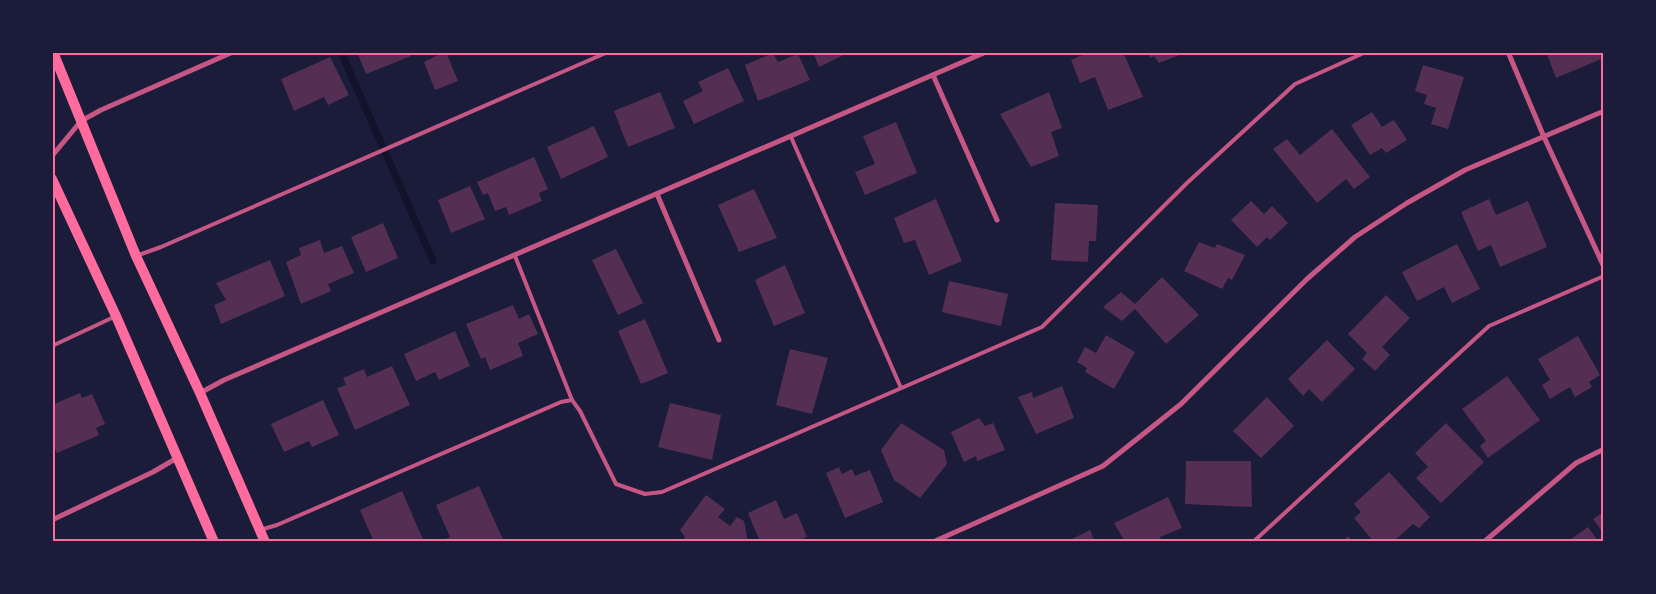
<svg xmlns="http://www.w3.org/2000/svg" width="1656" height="594" font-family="'Open Sans',sans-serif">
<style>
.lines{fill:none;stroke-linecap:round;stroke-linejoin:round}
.stream{stroke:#12122b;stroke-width:7}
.building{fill:#542f53}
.service{stroke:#c65784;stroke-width:4}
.minor{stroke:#c65784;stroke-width:5}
.secondary{stroke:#ff6b9d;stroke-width:10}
.neatline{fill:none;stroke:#ff6b9d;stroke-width:2}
</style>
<rect width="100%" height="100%" fill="#1b1b3a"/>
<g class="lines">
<polyline class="stream" points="341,52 433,261"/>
</g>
<g class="building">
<polygon points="357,52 410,52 411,56 366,74"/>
<polygon points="444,52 446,52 458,81 435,90 424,62"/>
<polygon points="813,52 850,52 819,67"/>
<polygon points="1089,52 1123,52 1143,97 1108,110 1095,77 1080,83 1071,60"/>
<polygon points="1148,52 1185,52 1185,53 1159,63 1154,56 1150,58"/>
<polygon points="1546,52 1599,52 1601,59 1556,78"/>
<polygon points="773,53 778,62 798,54 810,80 758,101 745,65"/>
<polygon points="330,57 349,95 328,105 324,97 294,111 281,79"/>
<polygon points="1423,65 1464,77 1448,129 1431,124 1436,108 1424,104 1427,95 1415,91"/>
<polygon points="728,68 744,101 694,124 683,101 703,91 698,82"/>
<polygon points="660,92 675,128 628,147 614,111"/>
<polygon points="1049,92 1062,128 1051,132 1059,156 1031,167 1000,114"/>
<polygon points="1372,112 1382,127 1394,120 1407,140 1386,153 1382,148 1370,155 1351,125"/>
<polygon points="896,122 917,173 865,195 855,172 875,164 863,136"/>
<polygon points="594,126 608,157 561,179 547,147"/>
<polygon points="1332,129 1370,177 1354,189 1346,179 1317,203 1273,149 1287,139 1300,155"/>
<polygon points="534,157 548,189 539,193 542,201 509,215 506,207 495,211 488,193 483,195 477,182"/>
<polygon points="470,186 485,219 451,233 438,200"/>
<polygon points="754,189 777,238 739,252 718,205"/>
<polygon points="936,199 962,261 929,275 915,240 904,243 894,218"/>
<polygon points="1489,199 1496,215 1528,201 1547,247 1500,267 1491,245 1478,251 1461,212"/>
<polygon points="1251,201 1264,214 1272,206 1288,223 1270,240 1267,237 1257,247 1231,220"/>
<polygon points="1055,203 1098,205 1096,241 1089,241 1088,262 1051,260"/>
<polygon points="383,223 398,258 366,272 351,237"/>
<polygon points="320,240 324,253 342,246 354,273 328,284 331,291 301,304 286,262 301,255 299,248"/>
<polygon points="1199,242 1215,248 1217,244 1245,255 1232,280 1228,278 1222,289 1184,271"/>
<polygon points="1457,244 1480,289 1452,303 1444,287 1417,301 1402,272"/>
<polygon points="616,249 643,303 618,315 592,260"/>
<polygon points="270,260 285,296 221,324 214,305 226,300 216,283"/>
<polygon points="785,265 805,313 774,326 755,280"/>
<polygon points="1162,277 1199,315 1166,344 1135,309 1122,321 1103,307 1121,292 1135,304"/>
<polygon points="949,281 1008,294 1001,326 942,312"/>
<polygon points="1386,295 1410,318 1382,347 1390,355 1375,371 1362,359 1367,353 1348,334"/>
<polygon points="513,305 519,319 529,314 538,334 518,343 523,356 490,370 485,357 481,359 466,324"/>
<polygon points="645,319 668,373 641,384 618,331"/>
<polygon points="455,331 470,366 439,380 435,372 416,381 404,354"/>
<polygon points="1106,335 1135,352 1114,389 1085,372 1087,368 1077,362 1085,347 1096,353"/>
<polygon points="1578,336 1600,375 1589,382 1592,387 1575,397 1570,387 1550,399 1542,385 1550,380 1538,359"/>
<polygon points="1327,340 1355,369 1322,402 1309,389 1303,396 1288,379"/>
<polygon points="790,349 828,358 812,414 776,405"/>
<polygon points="392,366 410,405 355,430 337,388 346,385 343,378 364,369 367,377"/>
<polygon points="1507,376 1540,420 1488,458 1480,446 1486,441 1462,409"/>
<polygon points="1062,386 1074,418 1036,434 1018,397 1032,392 1033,398"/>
<polygon points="80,393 82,398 92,394 105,424 96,428 99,435 57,453 52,442 52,417 55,415 52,405"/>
<polygon points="1267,397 1294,426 1261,458 1233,431"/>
<polygon points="323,400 339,435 312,447 309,441 284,452 271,424"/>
<polygon points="670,403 721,415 712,460 658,447"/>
<polygon points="979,418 985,426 993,423 1005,450 977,461 976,456 964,462 951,432"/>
<polygon points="901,423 944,450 947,464 920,498 894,480 881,450"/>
<polygon points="1446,423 1484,462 1441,503 1416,478 1428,467 1415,453"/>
<polygon points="1186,461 1251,461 1252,507 1185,504"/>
<polygon points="839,467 842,474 852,469 855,476 870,470 883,502 845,518 826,473"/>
<polygon points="1389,472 1430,517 1419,528 1413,524 1393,542 1374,542 1354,518 1361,512 1354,504"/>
<polygon points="479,486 504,542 439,542 450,537 436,505"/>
<polygon points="402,491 424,542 374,542 360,510"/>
<polygon points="706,495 725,509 718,517 730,526 737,517 744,521 748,542 682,542 685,537 680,530"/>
<polygon points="1168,497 1182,528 1160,537 1162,542 1125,542 1114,523"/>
<polygon points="776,500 784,519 797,513 807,537 800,540 801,542 760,542 748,513"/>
<polygon points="1604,512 1604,534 1593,519"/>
<polygon points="1588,527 1599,542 1567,542"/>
<polygon points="1090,530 1095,542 1066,542"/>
<polygon points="1348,536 1353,542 1341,542"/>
</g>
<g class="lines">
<g class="service">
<polyline points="791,137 901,388"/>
<polyline points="136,256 161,247 608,52"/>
<polyline points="515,256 572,400"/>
<polyline points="52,346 116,316"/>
<polyline points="260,530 277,525 561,402 572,400 580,411 616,484 645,494 662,492 1042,327 1187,183 1295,84 1366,52"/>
<polyline points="1253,542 1489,326 1604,276"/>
</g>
<g class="minor">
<polyline points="1508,52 1544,137 1604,267"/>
<polyline points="933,75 997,220"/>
<polyline points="52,156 81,121 101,110 233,52"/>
<polyline points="657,194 719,340"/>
<polyline points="200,393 224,380 986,52"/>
<polyline points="52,520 153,472 177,458"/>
<polyline points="933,542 1103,466 1181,404 1307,279 1355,237 1407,203 1465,170 1604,111"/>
<polyline points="1484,542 1576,463 1604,449"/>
</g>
<g class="secondary">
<polyline points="53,52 136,256 200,393 265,542"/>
<polyline points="52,179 116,316 214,542"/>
</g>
</g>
<rect width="1656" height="594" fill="none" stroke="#1b1b3a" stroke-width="108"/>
<rect x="54" y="54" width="1548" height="486" class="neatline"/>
</svg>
